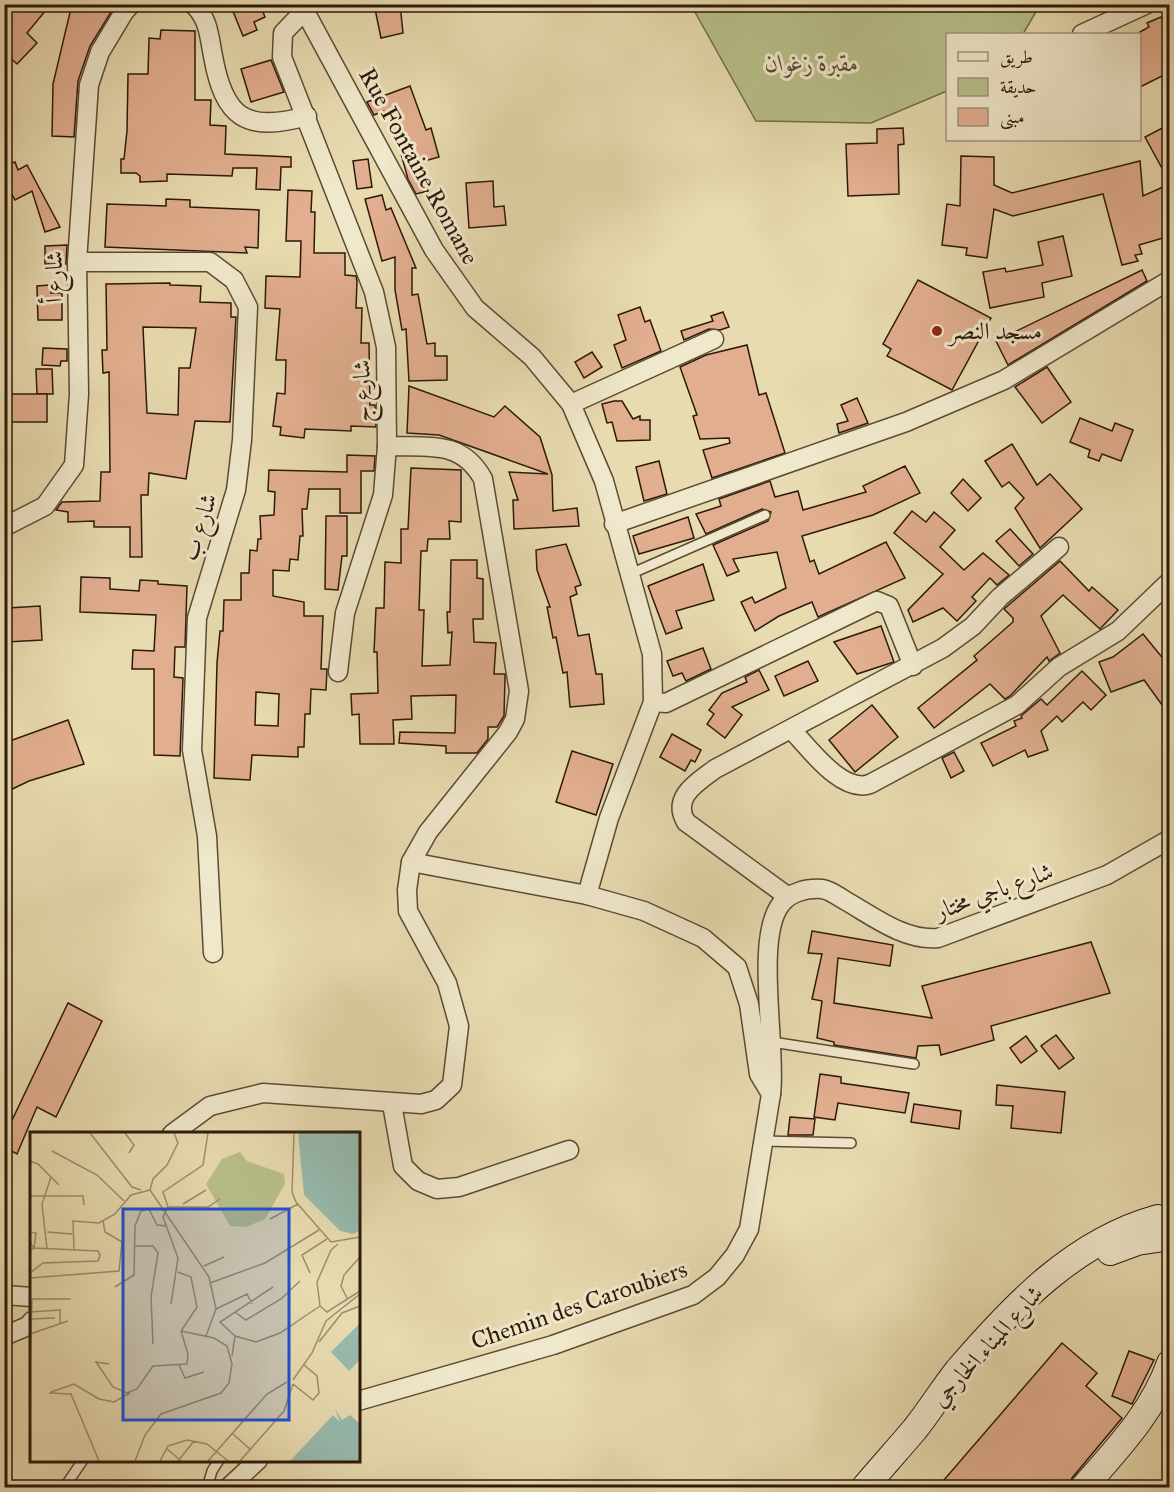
<svg xmlns="http://www.w3.org/2000/svg" width="1174" height="1492" font-family="'IM FELL Great Primer',Amiri,serif">
<style>
.green{fill:#b8c08a;stroke:#726c4a;stroke-width:1.5}
.building{fill:#e1ae8f;stroke:#2d190a;stroke-width:1.5;fill-rule:evenodd}
.lines{fill:none;stroke-linecap:round;stroke-linejoin:round}
.lane-casing{stroke:#5c4a34;stroke-width:12}
.street-casing{stroke:#5c4a34;stroke-width:21}
.secondary-casing{stroke:#2d190a;stroke-width:28}
.lane{stroke:#f0e8cc;stroke-width:9}
.street{stroke:#f0e8cc;stroke-width:18}
.secondary{stroke:#f0e8cc;stroke-width:26}
.poi-dot{fill:#8f2418;stroke:#f0e8cc;stroke-width:2}
.labels{text-anchor:middle;dominant-baseline:central;stroke-width:6;stroke-linejoin:round;paint-order:stroke}
.park-label{font-size:24px;font-style:italic;fill:#574b30;stroke:#f0e8cc}
.street-label{font-size:24px;fill:#2d190a;stroke:#f0e8cc}
.poi-label{font-size:24px;fill:#2d190a;stroke:#f0e8cc;text-anchor:start}
.inset-road{fill:none;stroke:#9d8d6e;stroke-width:1.5}
.view{fill:#1d4ed8;fill-opacity:0.15;stroke:#1d4ed8;stroke-width:3}
.inset-edge{fill:none;stroke:#2d190a;stroke-width:3}
</style>
<rect width="100%" height="100%" fill="#e8dbb0"/>
<filter id="stains"><feTurbulence type="fractalNoise" baseFrequency=".00333" numOctaves="4"/><feColorMatrix values="0 0 0 0 .2 0 0 0 0 .09 0 0 0 0 .02 0 0 0 .5 -.17"/></filter>
<radialGradient id="worn" r=".72"><stop offset=".6" stop-color="#630" stop-opacity="0"/><stop offset="1" stop-color="#630" stop-opacity=".3"/></radialGradient>
<polygon class="green" points="691,5 1040,5 1023,34 948,34 947,91 871,123 756,121"/>
<g class="building">
<polygon points="4,4 51,4 27,33 37,43 17,64 4,52"/>
<polygon points="72,4 116,4 90,46 78,81 74,137 52,136 53,84"/>
<polygon points="230,4 260,4 265,17 254,22 257,30 243,36"/>
<polygon points="374,4 400,4 403,33 381,38"/>
<polygon points="1161,17 1170,35 1170,51 1164,53 1170,64 1170,72 1140,87 1140,32 1149,27 1147,23"/>
<polygon points="161,30 195,31 195,100 211,100 210,125 226,126 225,154 291,157 291,167 281,167 280,190 256,189 257,168 233,168 232,176 167,174 167,181 140,182 140,176 136,173 121,173 121,159 124,159 127,131 128,74 148,74 149,38 160,39"/>
<polygon points="271,60 284,92 251,102 241,69"/>
<polygon points="410,86 426,130 431,128 439,157 421,162 428,191 416,194 408,179 395,132 393,133 384,111 374,115 367,102"/>
<polygon points="1170,124 1170,183 1145,137"/>
<polygon points="903,128 904,144 898,145 899,194 848,196 846,144 877,143 877,129"/>
<polygon points="961,156 994,157 994,185 1012,193 1140,161 1143,196 1170,184 1170,236 1139,245 1142,254 1135,255 1138,261 1122,265 1103,194 1013,216 994,209 987,258 966,255 967,248 942,245 947,204 960,206"/>
<polygon points="368,159 372,187 357,189 353,161"/>
<polygon points="15,162 18,170 27,165 60,227 45,232 32,191 15,200 4,180 4,166"/>
<polygon points="493,181 494,207 504,206 506,225 469,228 466,183"/>
<polygon points="288,190 312,191 311,212 315,212 314,253 345,253 345,275 356,276 357,281 356,308 362,308 361,343 369,343 370,405 375,405 376,427 351,426 351,431 305,429 304,438 280,435 281,427 273,426 277,393 285,394 286,360 276,360 280,309 265,308 266,276 300,277 301,241 286,241"/>
<polygon points="382,195 386,210 391,208 416,268 412,268 412,295 418,294 427,344 435,343 435,356 447,356 447,380 409,381 406,329 402,330 395,290 395,257 382,261 365,199"/>
<polygon points="166,199 190,200 190,207 259,210 258,248 245,247 247,253 105,247 107,204 166,206"/>
<polygon points="1063,236 1072,276 1042,283 1044,297 990,308 983,272 1005,268 1006,272 1043,265 1038,242"/>
<polygon points="67,245 66,264 45,264 45,246"/>
<polygon points="1142,270 1147,281 1008,365 996,341"/>
<polygon points="918,280 991,318 952,390 887,356 891,349 883,344"/>
<path d="M170 283V285L201 286 200 302 231 303V317H236L230 422 195 421 186 479 149 473 148 495H141L142 557H130V527H94V521L68 522V512L56 510 62 502 100 501 101 472H110L109 372 103 373 102 350H107L106 284ZM143 327 196 328 190 368H179L178 415 147 413Z"/>
<polygon points="50,285 51,293 62,293 62,320 38,320 37,286"/>
<polygon points="640,307 645,322 650,320 661,351 622,368 614,345 626,340 618,315"/>
<polygon points="723,312 729,327 720,330 709,329 684,340 681,331 713,321 711,316"/>
<polygon points="747,345 759,395 766,393 785,453 712,478 703,450 730,443 729,438 700,439 693,416 697,415 680,367 706,355"/>
<polygon points="43,348 67,349 67,361 61,361 60,366 42,365"/>
<polygon points="592,352 602,367 584,378 575,362"/>
<polygon points="1047,367 1071,402 1042,423 1015,387"/>
<polygon points="36,369 52,369 53,394 37,394"/>
<polygon points="409,386 494,417 505,406 540,437 552,475 553,511 577,508 579,526 514,529 513,500 518,500 509,472 548,474 439,435 407,433"/>
<rect x="4" y="394" width="43" height="28"/>
<polygon points="857,398 868,423 839,433 837,424 848,421 841,405"/>
<polygon points="614,401 622,401 633,419 640,416 640,420 650,420 650,440 617,441 612,422 607,423 602,404"/>
<polygon points="1080,418 1112,431 1115,423 1133,430 1121,461 1102,454 1099,461 1088,457 1090,450 1070,442"/>
<polygon points="1012,444 1037,485 1050,474 1082,509 1040,548 1015,508 1024,498 1009,482 1002,487 985,461"/>
<path d="M347 455 375 456 374 471H361V513H340V489H309L307 509H302L303 536H300L298 560 290 559 289 571 273 570V596L304 602V616H323L321 669H327L326 690 311 689 310 714H305L304 747H298V757L252 755 250 780 214 778 217 663 220 631H223L224 600H241V573H249L250 550 257 551 258 539H261L260 516 274 515 275 492 268 491 269 470 347 472ZM256 692 279 694 278 726 255 725Z"/>
<polygon points="659,461 667,494 644,501 636,467"/>
<polygon points="905,466 920,493 873,515 802,536 810,562 814,560 819,574 886,542 905,578 818,617 812,602 779,616 755,631 741,602 752,597 755,603 786,588 777,552 733,559 739,571 727,576 713,545 768,521 771,512 762,509 706,534 696,514 721,506 719,499 770,481 775,497 798,491 803,510 866,492 863,486"/>
<polygon points="411,468 461,470 461,522 449,521 450,539 428,539 427,551 421,551 419,610 424,610 422,666 450,665 452,632 448,633 447,612 450,612 451,560 477,560 477,578 483,579 483,619 473,619 474,642 496,643 494,674 505,674 505,677 504,716 497,727 488,727 488,739 477,753 446,753 446,746 399,743 400,732 455,733 456,695 411,696 412,719 393,720 394,744 360,744 359,714 352,715 351,694 378,693 377,652 374,652 376,608 384,608 385,562 401,563 401,529 408,529"/>
<polygon points="963,479 981,498 968,511 951,493"/>
<polygon points="912,511 926,522 934,512 955,530 940,547 964,570 983,553 1009,575 997,585 990,578 972,597 976,601 957,621 943,608 913,622 908,610 943,574 894,533"/>
<polygon points="326,516 347,516 347,556 342,556 338,590 325,589"/>
<polygon points="688,517 694,538 639,554 633,536"/>
<polygon points="1010,529 1033,554 1019,566 996,541"/>
<polygon points="566,544 581,585 575,587 577,594 570,597 578,636 589,634 596,674 602,674 604,704 570,707 567,672 563,673 556,637 553,638 547,607 550,607 537,570 536,550"/>
<polygon points="1060,561 1089,591 1092,587 1118,610 1100,629 1063,595 1041,616 1060,653 1049,661 1047,657 1010,696 1005,699 990,684 934,728 918,708 977,660 974,656 1013,622 1013,618 1004,609"/>
<polygon points="703,564 714,600 676,611 682,628 666,634 648,586"/>
<polygon points="81,577 110,578 110,589 139,591 140,580 158,581 158,584 187,586 185,647 175,647 174,677 183,678 180,756 154,755 154,669 132,669 133,650 154,651 156,615 80,612"/>
<polygon points="40,606 42,640 7,642 4,617 8,617 8,608"/>
<polygon points="881,626 894,662 857,674 834,642"/>
<polygon points="1143,634 1170,667 1170,716 1144,680 1111,692 1099,662 1113,657"/>
<polygon points="703,648 711,669 686,681 682,673 673,676 667,661"/>
<polygon points="808,661 818,681 784,696 775,676"/>
<polygon points="759,670 769,690 732,707 742,715 725,738 707,724 714,714 709,710 722,693 747,682 745,677"/>
<polygon points="1082,671 1106,695 1091,710 1083,702 1062,722 1057,716 1041,731 1048,750 1028,757 1025,750 993,766 981,743 1016,726 1014,721 1022,718 1021,716 1041,699 1047,705"/>
<polygon points="872,705 898,737 855,772 829,740"/>
<polygon points="68,720 84,764 29,781 4,793 4,743"/>
<polygon points="672,734 701,750 695,762 691,760 685,771 660,757"/>
<polygon points="572,751 613,764 596,815 556,802"/>
<polygon points="954,752 964,771 951,778 942,758"/>
<polygon points="812,931 893,945 890,966 838,958 834,1003 932,1018 922,986 1091,942 1110,993 991,1026 994,1040 941,1055 939,1045 918,1046 916,1058 834,1045 834,1042 817,1038 822,1001 812,999 822,954 808,953"/>
<polygon points="68,1003 102,1021 56,1117 37,1107 17,1154 4,1147 4,1137"/>
<polygon points="1056,1035 1074,1058 1059,1069 1041,1046"/>
<polygon points="1026,1036 1037,1051 1021,1063 1010,1048"/>
<polygon points="820,1074 841,1077 841,1083 909,1093 905,1113 838,1103 835,1120 814,1117"/>
<polygon points="997,1085 1065,1092 1061,1133 1011,1128 1013,1106 996,1105"/>
<polygon points="914,1104 961,1111 959,1129 911,1122"/>
<polygon points="790,1117 815,1119 813,1135 788,1135"/>
<polygon points="1062,1343 1097,1373 1086,1386 1122,1418 1072,1478 1068,1488 937,1488"/>
<polygon points="1129,1351 1154,1360 1132,1404 1112,1396"/>
</g>
<g class="lines">
<g class="lane-casing">
<g id="lane">
<polyline points="628,575 765,515"/>
<polyline points="772,1042 914,1064"/>
<polyline points="763,1141 851,1143"/>
<polyline points="64,1488 83,1460"/>
<polyline points="207,1488 212,1471 219,1460"/>
</g>
</g>
<g class="street-casing">
<g id="street">
<path d="M193 4C209 19 209 36 213 56 224 118 246 133 307 116"/>
<polyline points="301,4 434,250 475,308 532,357 571,404 604,481 652,654 653,702 609,818 587,895"/>
<polyline points="311,4 283,33 282,57 374,292 386,347 387,446 383,495 345,613 338,672"/>
<polyline points="1082,34 1147,4"/>
<polyline points="77,262 210,262 234,280 248,307 242,440 236,490 197,618 192,750 207,836 213,953"/>
<polyline points="571,404 714,339"/>
<polyline points="614,524 906,422 1004,380 1170,280"/>
<polyline points="4,527 45,506 74,465 79,394 77,262 89,85 100,52 124,12 131,4"/>
<polyline points="653,702 666,703 877,601 889,606 913,666"/>
<path d="M791 729C809 748 842 794 870 784L1017 705 1059 667 1118 631 1170 581"/>
<path d="M787 896 686 822C671 797 698 782 715 769L943 648 973 626 1000 597 1059 547"/>
<path d="M771 1094C777 1047 754 938 781 904 790 892 807 888 822 889 830 890 839 897 846 901 874 917 905 941 938 938L1107 875 1170 839"/>
<polyline points="392,1104 403,1166 418,1181 437,1189 459,1187 569,1150"/>
<path d="M172 1134 210 1106 263 1093 421 1104 436 1100 452 1085 459 1026 447 983 408 911 407 890 411 862 428 832 508 732 515 719 519 691 483 479C461 439 428 448 387 446"/>
<polyline points="4,1295 32,1297"/>
<polyline points="4,1336 28,1326 32,1321"/>
<polyline points="358,1401 553,1345 693,1295 717,1277 735,1255 749,1229 771,1094 759,1074 749,1004 737,967 703,938 644,911 587,895 411,862"/>
<polyline points="228,1488 258,1460"/>
</g>
</g>
<g class="secondary-casing">
<g id="secondary">
<polyline points="1110,1252 1137,1242 1164,1238"/>
<path d="M864 1488C881 1468 898 1449 915 1429 930 1410 943 1389 958 1370 1013 1306 1074 1241 1158 1218"/>
<path d="M1083 1488C1117 1449 1153 1412 1170 1363"/>
</g>
</g>
<use href="#lane" class="lane"/>
<use href="#street" class="street"/>
<use href="#secondary" class="secondary"/>
</g>
<circle class="poi-dot" cx="937" cy="331" r="6"/>
<g class="labels">
<g class="park-label">
<text x="812" y="63">مقبرة زغوان</text>
</g>
<g class="street-label">
<text transform="translate(419 166) rotate(61)">Rue Fontaine Romane</text>
<text transform="translate(54 277) rotate(-90)">شارع أ</text>
<text transform="translate(362 391) rotate(-91)">شارع ج</text>
<text transform="translate(199 527) rotate(-72)">شارع ب</text>
<text transform="translate(994 891) rotate(-20)">شارع باجي مختار</text>
<text transform="translate(579 1305) rotate(-19)">Chemin des Caroubiers</text>
<text transform="translate(987 1346) rotate(-48)">شارع الميناء الخارجي</text>
</g>
<g class="poi-label">
<text x="949" y="331">مسجد النصر</text>
</g>
</g>
<g transform="translate(30 1132)">
<rect width="330" height="330" fill="#e8dbb0"/>
<path d="M210 20 217 29 254 42 255 52 235 87 216 95 200 94 176 52 192 27Z" fill="#b8c08a"/>
<path d="M268 1H330V99L323 102 310 99 274 63ZM330 191V228L319 239 301 220ZM305 277 312 288 320 283 330 292V329H260L303 283 310 290Z" fill="#97bbaf"/>
<path class="inset-road" d="M60 1 102 55 111 58M95 1 104 13 99 21M264 1 262 60 266 70 301 110 330 105M22 19 67 43 94 69M0 29 8 32 29 53M120 58 179 145 186 177 176 204M120 58 123 47 137 33 148 11 144 1M0 64H53L54 73M153 72 176 58M138 75H178L190 67M240 87 268 72M0 100 6 101 4 116 0 119M17 100 42 102M0 111 4 116 68 119 70 123 68 129 13 131 0 141M104 114H123L128 121 121 165 123 212M17 117 12 72 21 45M44 119 43 89 69 91 85 82 101 63 120 58M174 134 194 125M280 141 272 123 297 107M0 146 89 139 92 110 75 100 73 89M180 151 235 131 289 98M85 155 104 143 105 94 111 79 119 77 127 93 137 94M317 166 311 154 314 143 330 125M0 167H41M141 172 148 126 133 85 138 75 133 60 173 33 178 1M290 174 287 150 301 118 308 112M290 174 297 180 330 159M186 177 217 162 222 172M0 180 30 178V191M205 180 216 188 251 167 270 149M0 187 25 186M0 202 38 189M205 204 190 190 243 155M289 210 312 181 330 174M202 224 205 204 226 210 250 201 290 174M79 232 66 230 83 255 97 261 107 257 123 234 157 232 158 222 151 199 167 175 161 145 148 140M149 233 155 246 174 240M0 239 2 167M263 248 282 221 296 189 330 162M263 252 283 268 289 261 287 244 274 233M21 260 44 252 69 267 84 270 100 261M19 261 41 262 69 329M203 302 221 318M136 316 151 329M105 329 115 303 131 282 191 261 199 251 202 232 197 214 184 206 151 199M130 329 138 314 157 308 177 312 198 329M148 329 164 309M178 329 237 262 257 250M210 329 254 279 263 252"/>
<path class="view" d="M93 77H259V288H93Z"/>
<rect width="330" height="330" class="inset-edge"/>
</g>
<rect width="1174" height="1492" fill="none" stroke="#e8dbb0" stroke-width="24"/>
<rect x="6" y="6" width="1162" height="1480" fill="none" stroke="#2d190a" stroke-width="3"/>
<rect x="12" y="12" width="1150" height="1468" fill="none" stroke="#2d190a" stroke-width="1.5"/>
<rect x="946" y="33" width="195" height="108" fill="#f0e8cc" stroke="#a2957e" stroke-width="1.5"/>
<rect x="958" y="52" width="30" height="9" fill="#f0e8cc" stroke="#a2957e" stroke-width="1.5"/>
<text x="1000" y="63" font-size="18" fill="#2d190a">طريق</text>
<rect x="958" y="78" width="30" height="18" fill="#b8c08a" stroke="#a2957e" stroke-width="1.5"/>
<text x="1000" y="93" font-size="18" fill="#2d190a">حديقة</text>
<rect x="958" y="108" width="30" height="18" fill="#e1ae8f" stroke="#a2957e" stroke-width="1.5"/>
<text x="1000" y="123" font-size="18" fill="#2d190a">مبنى</text>
<rect width="100%" height="100%" filter="url(#stains)"/>
<rect width="100%" height="100%" fill="url(#worn)"/>
</svg>
